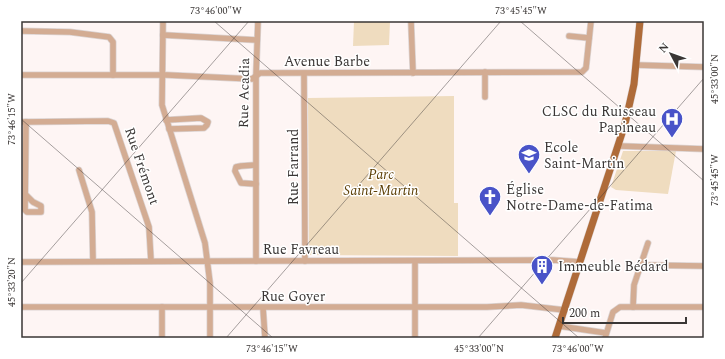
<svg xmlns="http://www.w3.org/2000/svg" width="725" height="359" font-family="Spectral,serif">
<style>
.green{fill:#efdcbf}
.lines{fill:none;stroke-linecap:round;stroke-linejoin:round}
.minor-casing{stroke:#dbd3d2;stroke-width:7}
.major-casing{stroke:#dbd3d2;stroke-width:8}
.minor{stroke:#d3ac93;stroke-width:5.5}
.major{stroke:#af6b39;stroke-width:7}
.ticks{fill:none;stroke:#3a3635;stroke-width:1;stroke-opacity:0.45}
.labels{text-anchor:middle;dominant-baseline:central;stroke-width:3;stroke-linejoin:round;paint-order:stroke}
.street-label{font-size:14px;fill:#3a3635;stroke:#fff}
.poi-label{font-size:14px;fill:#3a3635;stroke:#fff;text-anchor:start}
.park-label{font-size:14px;font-style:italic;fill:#5d4007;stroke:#fff}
.neatline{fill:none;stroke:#3a3635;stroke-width:1.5}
.ticks-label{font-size:10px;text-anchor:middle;fill:#3a3635}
</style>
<rect width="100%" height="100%" fill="#fef5f4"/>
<g class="green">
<polygon points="354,21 390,21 389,45 353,46"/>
<polygon points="454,96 454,203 458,203 458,256 309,255 308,98"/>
<polygon points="623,151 676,151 668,194 616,190 611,187"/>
</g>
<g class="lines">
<g class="minor-casing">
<g id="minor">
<polyline points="163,21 162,105 205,243 210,283 210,338"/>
<polyline points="411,21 413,73"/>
<polyline points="21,31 70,32 109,37 113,42 113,75"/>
<polyline points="163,35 257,40"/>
<polyline points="569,36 589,38"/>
<polyline points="636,65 704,67"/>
<polyline points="304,74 305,261"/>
<polyline points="21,75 167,75 252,79 260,73 582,72 586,68 591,21"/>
<polyline points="485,97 485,72"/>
<polyline points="166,120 201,118 208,122 207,125 204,128 169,129"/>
<polyline points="21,122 108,121 114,123 149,227 151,261"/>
<polyline points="619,146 704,149"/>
<polyline points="255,165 241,166 236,167 235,171 241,183 256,184"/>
<polyline points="79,170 92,212 93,261"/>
<polyline points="25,194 33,202 41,206 41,212 27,212 25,210 26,122"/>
<polyline points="256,261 256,76 258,21"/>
<polyline points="415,261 415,338"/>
<polyline points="21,262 553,260 580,262"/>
<polyline points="640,265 704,266"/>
<polyline points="21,307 487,307 521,305 564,310"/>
<polyline points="633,307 634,285 648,243"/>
<polyline points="263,308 265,338"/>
<polyline points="559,326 606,333"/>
<polyline points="162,338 162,307"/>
<polyline points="605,338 613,312 620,307 704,307"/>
</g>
</g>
<g class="major-casing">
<polyline id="major" points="555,338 625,124 634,84 640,21"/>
</g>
<use href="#minor" class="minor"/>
<use href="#major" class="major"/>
</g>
<path class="ticks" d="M214 21 579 338M520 21 704 181M21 119 273 338M21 283 249 21M226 338 501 21M478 338 704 78"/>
<defs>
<g id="hospital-pin" transform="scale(1.15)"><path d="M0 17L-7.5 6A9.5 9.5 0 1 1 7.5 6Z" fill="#4953c8" stroke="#fff"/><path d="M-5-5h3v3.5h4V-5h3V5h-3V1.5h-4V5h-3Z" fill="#fff"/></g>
<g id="school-pin" transform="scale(1.15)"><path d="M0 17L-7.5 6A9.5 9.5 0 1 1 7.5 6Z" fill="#4953c8" stroke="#fff"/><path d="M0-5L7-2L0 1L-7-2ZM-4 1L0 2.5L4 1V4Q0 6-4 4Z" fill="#fff"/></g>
<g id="church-pin" transform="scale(1.15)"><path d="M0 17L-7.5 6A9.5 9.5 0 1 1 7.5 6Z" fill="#4953c8" stroke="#fff"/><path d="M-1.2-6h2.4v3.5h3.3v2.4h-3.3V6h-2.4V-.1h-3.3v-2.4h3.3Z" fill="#fff"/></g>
<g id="building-pin" transform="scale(1.15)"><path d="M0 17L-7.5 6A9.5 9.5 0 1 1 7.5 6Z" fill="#4953c8" stroke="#fff"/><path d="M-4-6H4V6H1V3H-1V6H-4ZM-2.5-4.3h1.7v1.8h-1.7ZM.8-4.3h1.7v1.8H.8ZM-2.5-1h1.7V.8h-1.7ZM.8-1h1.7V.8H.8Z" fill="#fff"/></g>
</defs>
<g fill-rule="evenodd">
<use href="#hospital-pin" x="672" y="119"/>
<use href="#school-pin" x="529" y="155"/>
<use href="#church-pin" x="490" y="197"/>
<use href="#building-pin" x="542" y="266"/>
</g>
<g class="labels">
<g class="street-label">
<text x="327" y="61">Avenue Barbe</text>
<text transform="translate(244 93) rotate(-89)">Rue Acadia</text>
<text transform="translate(142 166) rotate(71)">Rue Frémont</text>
<text transform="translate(293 167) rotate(-90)">Rue Farrand</text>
<text x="301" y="249">Rue Favreau</text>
<text x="293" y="296">Rue Goyer</text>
</g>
<g class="poi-label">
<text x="656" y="111" text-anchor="end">CLSC du Ruisseau<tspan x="656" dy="16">Papineau</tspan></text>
<text x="544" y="147">Ecole<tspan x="544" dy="16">Saint-Martin</tspan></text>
<text x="506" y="189">Église<tspan x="506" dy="16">Notre-Dame-de-Fatima</tspan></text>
<text x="558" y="266">Immeuble Bédard</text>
</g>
<g class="park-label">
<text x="381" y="174">Parc<tspan x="381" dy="16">Saint-Martin</tspan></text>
</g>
</g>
<rect width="725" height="359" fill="none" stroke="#ffffff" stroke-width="44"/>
<g transform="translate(671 54) rotate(311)" stroke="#ffffff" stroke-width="3" paint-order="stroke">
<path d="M0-3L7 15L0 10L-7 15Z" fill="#3a3635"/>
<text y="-6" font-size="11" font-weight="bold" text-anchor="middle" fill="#3a3635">N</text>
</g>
<path d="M563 317v6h123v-6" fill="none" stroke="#3a3635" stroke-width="2"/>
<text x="569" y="317" font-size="12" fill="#3a3635" stroke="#ffffff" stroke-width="3" paint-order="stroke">200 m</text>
<rect x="22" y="22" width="681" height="315" class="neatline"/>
<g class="ticks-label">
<text x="216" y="14">73°46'00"W</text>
<text x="521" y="14">73°45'45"W</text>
<text transform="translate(714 79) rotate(-90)" y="4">45°33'00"N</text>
<text transform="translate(11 119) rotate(-90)" y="4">73°46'15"W</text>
<text transform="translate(714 180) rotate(-90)" y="4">73°45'45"W</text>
<text transform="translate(11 282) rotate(-90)" y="4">45°33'20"N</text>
<text x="272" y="352">73°46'15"W</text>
<text x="479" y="352">45°33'00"N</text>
<text x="578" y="352">73°46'00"W</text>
</g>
</svg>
